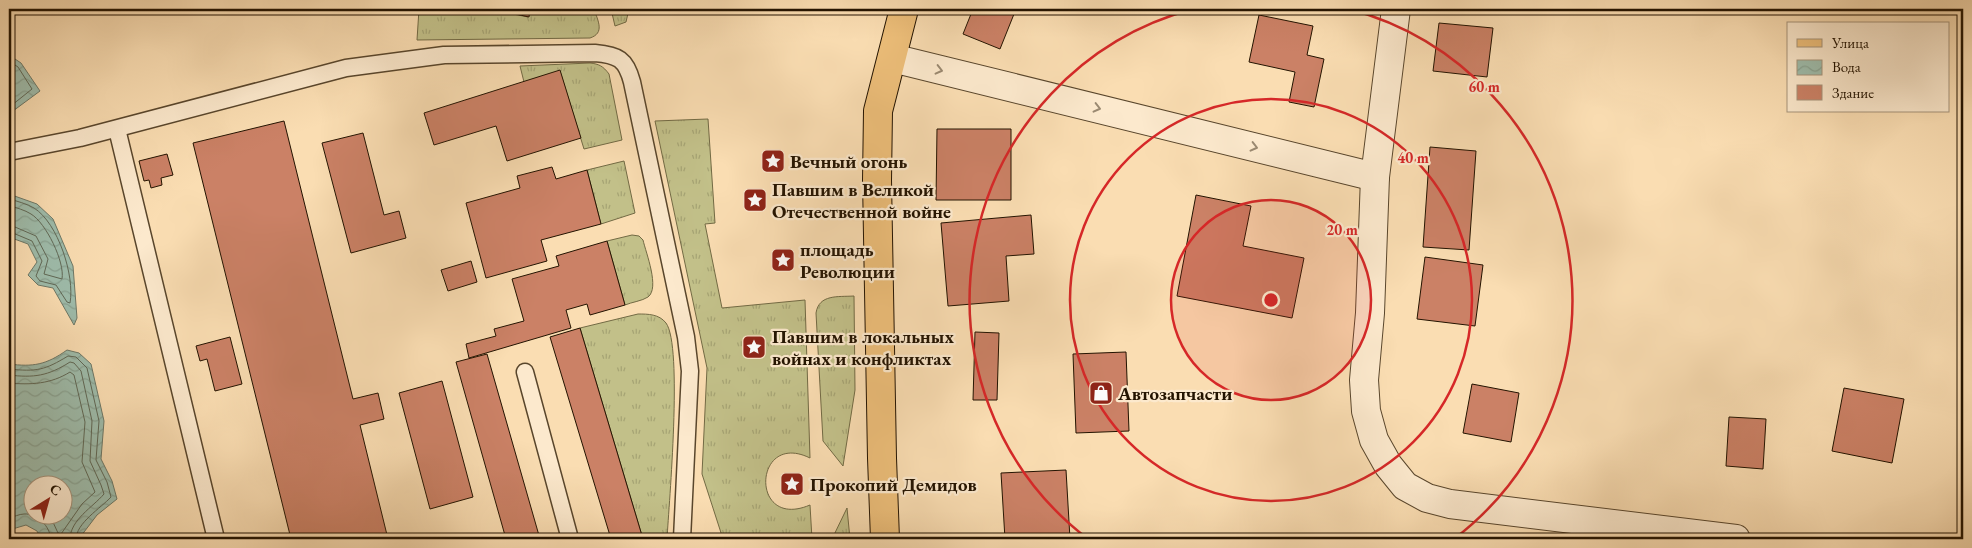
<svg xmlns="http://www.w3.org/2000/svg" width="1972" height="548" font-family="'EB Garamond',serif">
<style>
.grass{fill:url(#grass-tufts);stroke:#726a44}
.water{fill:url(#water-waves);stroke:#6d7867;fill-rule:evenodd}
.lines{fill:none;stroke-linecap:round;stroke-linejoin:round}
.shore{stroke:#606856;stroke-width:1}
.building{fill:#cb8166;stroke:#231300}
.lane-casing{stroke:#59462c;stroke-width:19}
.street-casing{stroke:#59462c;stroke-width:30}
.primary-casing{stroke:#231300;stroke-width:30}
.lane{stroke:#fce9cd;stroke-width:16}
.street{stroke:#fce9cd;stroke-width:28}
.primary{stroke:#edbe79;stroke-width:28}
.oneway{stroke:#9a8971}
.ring{fill:none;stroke:#d62828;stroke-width:2.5}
.labels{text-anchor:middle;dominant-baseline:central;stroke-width:4.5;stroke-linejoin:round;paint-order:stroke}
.poi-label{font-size:19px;font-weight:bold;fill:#231300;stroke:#fce9cd;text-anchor:start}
.centre{fill:#d62828;stroke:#fce9cd;stroke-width:2.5}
.ring-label{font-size:15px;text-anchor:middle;font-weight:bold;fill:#d62828;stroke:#fce9cd;stroke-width:4.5;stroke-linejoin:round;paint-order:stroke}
</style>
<defs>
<pattern id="grass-tufts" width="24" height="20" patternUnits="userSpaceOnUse" patternTransform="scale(1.25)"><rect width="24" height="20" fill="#c2c089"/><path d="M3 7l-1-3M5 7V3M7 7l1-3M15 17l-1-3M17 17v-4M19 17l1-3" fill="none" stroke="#a6a474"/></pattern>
<pattern id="water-waves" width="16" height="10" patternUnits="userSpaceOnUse" patternTransform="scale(1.25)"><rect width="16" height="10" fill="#9ebcab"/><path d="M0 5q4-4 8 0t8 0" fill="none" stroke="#88a191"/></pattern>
</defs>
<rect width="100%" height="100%" fill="#faddb2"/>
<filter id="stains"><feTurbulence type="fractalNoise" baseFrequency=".004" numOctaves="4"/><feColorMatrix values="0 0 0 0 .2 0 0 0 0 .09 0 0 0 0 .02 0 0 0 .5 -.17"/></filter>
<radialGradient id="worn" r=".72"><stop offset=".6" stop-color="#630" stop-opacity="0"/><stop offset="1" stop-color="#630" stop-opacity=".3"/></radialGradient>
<g class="grass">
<path d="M419 9H488L528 17 530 9H594C598 21 605 33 590 38L417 40Z"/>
<polygon points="611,9 629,9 626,22 615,26"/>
<path d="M590 63C599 64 603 66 609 74L622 140 584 149 560 71 524 82 520 66Z"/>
<path d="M708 119 715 223 705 224 722 308 805 300 810 458C753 430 749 531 810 505L812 539H723L702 474 707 368 655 121Z"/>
<polygon points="624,161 635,213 601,224 587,170"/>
<path d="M632 235 639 236 643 240C646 253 660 288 648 297 642 301 632 302 625 305L607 241Z"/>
<path d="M854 296 855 390 843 466 823 441 816 313C819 294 838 297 854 296Z"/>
<path d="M638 314C648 314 659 314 666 323 683 346 669 503 667 539H643L580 328Z"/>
<polygon points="847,508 850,539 832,539"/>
</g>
<g class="water">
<polygon points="9,55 21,63 40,91 13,111 9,111"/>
<polygon points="9,194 37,204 53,219 73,266 77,318 74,325 53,288 38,285 28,275 37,262 28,244 9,237"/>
<path d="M67 350 79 353 91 364 104 421 101 459 112 481 117 499 97 515 81 536V539H41L37 531 26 525 9 530V364C33 367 46 365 67 350ZM32 486H62V516H32Z"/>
</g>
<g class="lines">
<g class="shore">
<polyline points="9,61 18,67 32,89 12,105 9,106"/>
<path d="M9 199C17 201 27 204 34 208 58 223 75 276 70 303L67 302 56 285 40 281 36 276 42 261 32 241 13 233 9 232"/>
<path d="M9 205C16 208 25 210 31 214 46 223 65 262 62 279L44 274 48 259 36 236 15 227 9 226"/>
<path d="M9 369C37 372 45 370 68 356L76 357 87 368 99 421 96 460 107 482 111 497C101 508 76 523 76 539"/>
<path d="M9 375C34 378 48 376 70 362L74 363 81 371 92 421 90 461 101 485 104 494C93 507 70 520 70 539"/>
<path d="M9 383C31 385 51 384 70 372L74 375 85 422 82 462 95 492 82 504 61 534 58 533 52 520 47 516"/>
<path d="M9 518C14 517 19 514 24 514 38 513 50 527 51 539"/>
</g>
</g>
<g class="building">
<polygon points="508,9 530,9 529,17 507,12"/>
<polygon points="973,9 1016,9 1000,49 963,34"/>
<polygon points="1259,15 1313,26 1307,55 1324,59 1314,107 1289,102 1295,72 1249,62"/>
<polygon points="1439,23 1493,28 1487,77 1433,71"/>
<polygon points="560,70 581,138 507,161 496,126 434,145 424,113"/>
<polygon points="284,121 353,399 378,393 384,419 360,425 388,539 291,539 193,143"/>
<polygon points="937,129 1011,129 1011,200 936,200"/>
<polygon points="363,133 384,215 399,211 406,238 351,253 322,143"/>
<polygon points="1430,147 1476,151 1469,250 1423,247"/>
<polygon points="167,154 173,175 161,178 162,185 151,188 149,180 144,181 139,161"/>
<polygon points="552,167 556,179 587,170 601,224 541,240 547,261 486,278 466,203 520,188 517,176"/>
<polygon points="1196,195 1251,206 1243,246 1304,258 1292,318 1177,296"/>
<polygon points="1031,215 1034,254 1006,256 1009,301 948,306 941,223"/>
<polygon points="607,241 625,305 590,315 587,304 566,310 571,328 469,358 466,344 496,336 494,329 524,321 512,279 559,266 556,256"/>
<polygon points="1425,257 1483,265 1475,326 1417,319"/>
<polygon points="471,261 477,282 448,291 441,270"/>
<polygon points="580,328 643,539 611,539 550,337"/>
<polygon points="975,332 999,333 997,400 973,400"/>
<polygon points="230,337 242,384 215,391 207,359 200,361 196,346"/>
<polygon points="1126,352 1129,431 1076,433 1073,354"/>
<polygon points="487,354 540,539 506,539 456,362"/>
<polygon points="442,381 473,497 430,509 399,393"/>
<polygon points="1472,384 1519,393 1511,442 1463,433"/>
<polygon points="1844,388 1904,399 1892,463 1832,451"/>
<polygon points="1729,417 1766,419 1763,469 1726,466"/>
<polygon points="1066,470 1070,539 1005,539 1001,473"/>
</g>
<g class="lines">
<g class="lane-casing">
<g id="lane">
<polyline points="117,129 216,539"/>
<path d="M9 152 80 138 346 68 444 55 595 53C618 55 626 59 632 82L686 337 690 371 682 539"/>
<polyline points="525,372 570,539"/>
</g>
</g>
<g class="street-casing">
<g id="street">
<polyline points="1396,9 1375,177 1370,313 1364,380 1366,411 1374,440 1388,465 1405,486 1427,498 1450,504 1736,539"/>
<polyline points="892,58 1375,177"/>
</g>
</g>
<g class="primary-casing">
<polyline id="primary" points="885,539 882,458 877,180 878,111 904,9"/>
</g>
<use href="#lane" class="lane"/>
<use href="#street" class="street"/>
<use href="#primary" class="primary"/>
</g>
<defs><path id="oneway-chevron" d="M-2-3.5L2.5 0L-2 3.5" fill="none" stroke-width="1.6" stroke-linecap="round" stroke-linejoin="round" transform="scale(1.25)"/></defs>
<g class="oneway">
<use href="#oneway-chevron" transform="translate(939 70) rotate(14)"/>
<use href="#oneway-chevron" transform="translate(1097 108) rotate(14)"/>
<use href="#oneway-chevron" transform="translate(1254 147) rotate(14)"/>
</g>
<circle cx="1271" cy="300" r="100" fill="#d62828" fill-opacity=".12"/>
<g class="ring">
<circle cx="1271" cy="300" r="100"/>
<circle cx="1271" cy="300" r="201"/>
<path d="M1088 539A301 301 0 0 1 1193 9M1349 9A301 301 0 0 1 1454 539"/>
</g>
<defs>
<g id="sight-square" transform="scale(1.25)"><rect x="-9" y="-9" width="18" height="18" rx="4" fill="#8f2418" stroke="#fce9cd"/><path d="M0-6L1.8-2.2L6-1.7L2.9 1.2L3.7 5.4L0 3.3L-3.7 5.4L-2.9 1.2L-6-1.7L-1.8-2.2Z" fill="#fff"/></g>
<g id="shop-square" transform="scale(1.25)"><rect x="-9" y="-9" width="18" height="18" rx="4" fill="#8f2418" stroke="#fce9cd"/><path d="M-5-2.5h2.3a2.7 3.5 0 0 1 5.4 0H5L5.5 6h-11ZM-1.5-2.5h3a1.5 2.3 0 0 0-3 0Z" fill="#fff"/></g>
</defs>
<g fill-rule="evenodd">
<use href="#sight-square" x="773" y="161"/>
<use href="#sight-square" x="755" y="200"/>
<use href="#sight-square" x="783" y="260"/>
<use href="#sight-square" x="754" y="347"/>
<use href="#shop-square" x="1101" y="393"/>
<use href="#sight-square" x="792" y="484"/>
</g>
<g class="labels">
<g class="poi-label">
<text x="790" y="161">Вечный огонь</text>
<text x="772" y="189">Павшим в Великой<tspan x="772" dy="22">Отечественной войне</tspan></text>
<text x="800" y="249">площадь<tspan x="800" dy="22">Революции</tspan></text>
<text x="772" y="336">Павшим в локальных<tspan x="772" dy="22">войнах и конфликтах</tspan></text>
<text x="1118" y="393">Автозапчасти</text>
<text x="810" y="484">Прокопий Демидов</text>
</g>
</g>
<circle cx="1271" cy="300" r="8" class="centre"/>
<g class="ring-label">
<text x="1484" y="92">60 m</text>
<text x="1413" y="163">40 m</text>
<text x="1342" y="235">20 m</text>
</g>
<rect width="1972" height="548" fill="none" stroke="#faddb2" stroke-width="30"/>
<rect x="10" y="10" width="1952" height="528" fill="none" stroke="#231300" stroke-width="2.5"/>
<rect x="15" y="15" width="1942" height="518" fill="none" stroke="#231300"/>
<rect x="1787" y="22" width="162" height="90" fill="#fce9cd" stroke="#a5937b"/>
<rect x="1797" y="39" width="25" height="8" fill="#edbe79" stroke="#a5937b"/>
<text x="1832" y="48" font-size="15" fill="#231300">Улица</text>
<rect x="1797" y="60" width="25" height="15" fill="url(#water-waves)" stroke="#a5937b"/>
<text x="1832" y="72" font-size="15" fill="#231300">Вода</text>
<rect x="1797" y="85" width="25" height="15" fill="#cb8166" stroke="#a5937b"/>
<text x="1832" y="98" font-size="15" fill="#231300">Здание</text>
<g transform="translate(48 500) rotate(37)"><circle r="24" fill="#fce9cd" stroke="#a5937b"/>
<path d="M0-4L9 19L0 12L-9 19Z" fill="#8f2418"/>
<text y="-8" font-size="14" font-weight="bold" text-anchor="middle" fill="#231300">С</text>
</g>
<rect width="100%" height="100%" filter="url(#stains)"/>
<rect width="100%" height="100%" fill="url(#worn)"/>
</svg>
